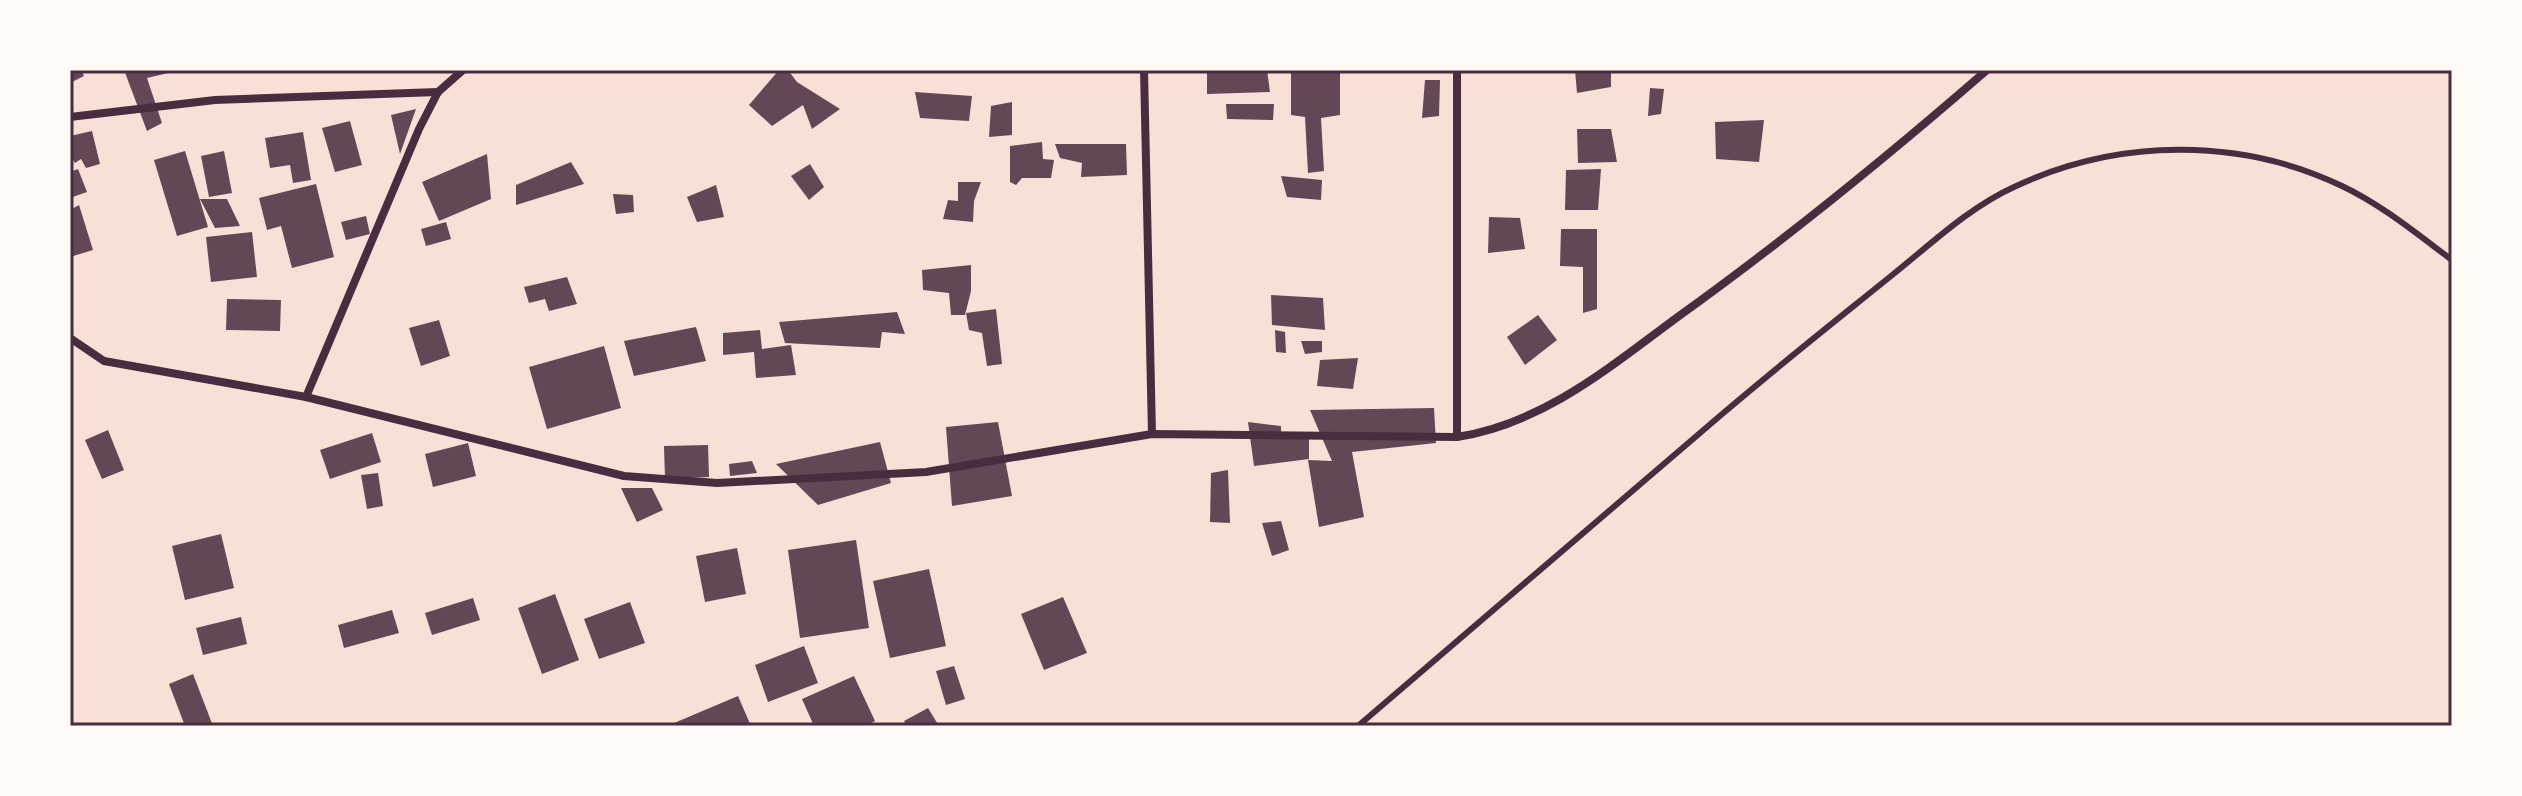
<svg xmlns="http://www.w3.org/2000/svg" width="2522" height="796" font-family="Barlow,sans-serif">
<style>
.building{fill:#644757}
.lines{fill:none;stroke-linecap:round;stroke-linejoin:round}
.service{stroke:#4a2c40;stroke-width:6}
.minor{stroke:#4a2c40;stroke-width:8}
.neatline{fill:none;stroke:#4a2c40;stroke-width:3}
</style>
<rect width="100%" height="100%" fill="#f7e1d7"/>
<g class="building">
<polygon points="70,70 81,70 84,76 70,83"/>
<polygon points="124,70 181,70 147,78 162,123 147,131"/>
<polygon points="779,70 788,70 797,82 840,109 812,129 803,105 772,126 749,105"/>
<polygon points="1207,70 1267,70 1270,92 1207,94"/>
<polygon points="1291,70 1340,70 1340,115 1321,118 1324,171 1308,173 1305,117 1291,115"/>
<polygon points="1575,70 1611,70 1611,87 1577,93"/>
<polygon points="1425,80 1440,80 1439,116 1422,118"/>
<polygon points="1650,88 1664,89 1661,114 1648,116"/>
<polygon points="915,92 972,96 969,121 920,118"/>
<polygon points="1012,102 1012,135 989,137 991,106"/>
<polygon points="1226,104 1274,104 1273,120 1227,119"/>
<polygon points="416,109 400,154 391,115"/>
<polygon points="1764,120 1759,162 1716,159 1715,122"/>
<polygon points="350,121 362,165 335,172 322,128"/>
<polygon points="1577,129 1611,129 1617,162 1578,163"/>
<polygon points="92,131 100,164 86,168 81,159 75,163 70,155 70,136"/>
<polygon points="303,132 311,180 293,183 290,165 270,168 265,138"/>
<polygon points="1042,142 1043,159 1054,160 1051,178 1022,178 1016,185 1010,182 1010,146"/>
<polygon points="1055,144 1126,144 1127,175 1081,177 1082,163 1060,158"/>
<polygon points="185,151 208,227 177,236 154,160"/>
<polygon points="224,151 232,193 209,197 201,156"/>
<polygon points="487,154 491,199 439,221 422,182"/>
<polygon points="571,162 584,184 516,205 516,185"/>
<polygon points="810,164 824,187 809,200 791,176"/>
<polygon points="78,169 87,192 70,198 70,172"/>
<polygon points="1601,169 1598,210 1565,210 1566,170"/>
<polygon points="1281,176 1322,180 1321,200 1287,197"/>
<polygon points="958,182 981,182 974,201 973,222 943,219 948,200 958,201"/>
<polygon points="316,184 334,257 292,268 281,226 267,230 259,198"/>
<polygon points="716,185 724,217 697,222 687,197"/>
<polygon points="613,194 633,195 634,212 616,214"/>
<polygon points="200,199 227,199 240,226 215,228"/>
<polygon points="79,205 93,250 70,257 70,210"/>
<polygon points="366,216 370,234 346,240 341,222"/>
<polygon points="1489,217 1520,218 1525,249 1488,253"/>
<polygon points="446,222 451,239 426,246 421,229"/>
<polygon points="1561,229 1597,229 1597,309 1583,313 1583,267 1560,266"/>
<polygon points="252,232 257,277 211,282 206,237"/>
<polygon points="971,265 971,291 965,315 951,315 949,293 923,290 922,270"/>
<polygon points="567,277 577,304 549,311 545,299 529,303 524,287"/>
<polygon points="1271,295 1323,298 1325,330 1272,325"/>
<polygon points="227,299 281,300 280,331 226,330"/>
<polygon points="996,309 1002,364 987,366 982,333 969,330 966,313"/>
<polygon points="897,312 905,334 882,332 880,348 785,343 779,322"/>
<polygon points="1538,315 1557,340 1525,365 1507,337"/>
<polygon points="439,320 450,356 421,366 409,328"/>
<polygon points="696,327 706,361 634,376 624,341"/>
<polygon points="760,330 762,349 791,345 796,375 756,378 754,352 723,355 723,333"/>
<polygon points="1275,330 1285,332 1286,353 1276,352"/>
<polygon points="1301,341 1322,341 1322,352 1305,354"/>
<polygon points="604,346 621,408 547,429 529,367"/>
<polygon points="1358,358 1353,389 1317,386 1320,360"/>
<polygon points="1434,408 1436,443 1352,452 1364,517 1319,527 1308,460 1332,461 1310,410"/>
<polygon points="998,422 1012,496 952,506 946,427"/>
<polygon points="1248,422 1281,426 1281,433 1309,437 1309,459 1254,466"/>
<polygon points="108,430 124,470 102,479 85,440"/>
<polygon points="372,433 381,462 330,479 320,450"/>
<polygon points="880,442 891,483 818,505 776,464"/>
<polygon points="468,443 476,476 433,487 425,454"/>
<polygon points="708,445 709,477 665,479 664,446"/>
<polygon points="752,461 757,473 730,476 729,464"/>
<polygon points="1228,470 1230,523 1210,522 1211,473"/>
<polygon points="378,473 383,506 367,509 361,475"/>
<polygon points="621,488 652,488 663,510 637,522"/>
<polygon points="1281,521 1289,550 1272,556 1262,523"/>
<polygon points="221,534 234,588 185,600 172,546"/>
<polygon points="856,540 869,628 800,638 788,550"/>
<polygon points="737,548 746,594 705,602 696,556"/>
<polygon points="929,569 946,646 890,658 873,581"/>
<polygon points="555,594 579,660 542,674 518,608"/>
<polygon points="1063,597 1087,653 1044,670 1021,614"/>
<polygon points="473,598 480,620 432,635 425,613"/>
<polygon points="630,602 645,643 599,659 584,619"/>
<polygon points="392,610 399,633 344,648 338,625"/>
<polygon points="241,617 247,644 203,655 196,628"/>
<polygon points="804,646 818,683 768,702 755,665"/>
<polygon points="954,666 965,699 946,705 936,671"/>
<polygon points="193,674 213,726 185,726 169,684"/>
<polygon points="854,676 875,721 865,726 814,726 802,699"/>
<polygon points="738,696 751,726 667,726"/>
<polygon points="928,708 939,726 907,726 904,721"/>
</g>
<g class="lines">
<path class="service" d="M1358 726C1479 623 1600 519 1721 415 1777 367 1834 322 1891 276 1930 245 1968 208 2014 187 2117 138 2240 137 2342 186 2382 205 2417 234 2452 260"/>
<g class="minor">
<polyline points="1144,70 1152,434"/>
<polyline points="1457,70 1457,437"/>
<polyline points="70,117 215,100 438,92"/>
<path d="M70 338 104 361 306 397 624 476 717 483 926 472 1152 434 1457 437C1543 424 1611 366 1679 316 1785 240 1888 156 1987 70"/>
<polyline points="306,397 419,129 438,92 463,70"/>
</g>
</g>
<rect width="2522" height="796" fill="none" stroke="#fffaf5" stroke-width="144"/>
<rect x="72" y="72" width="2378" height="652" class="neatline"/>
</svg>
